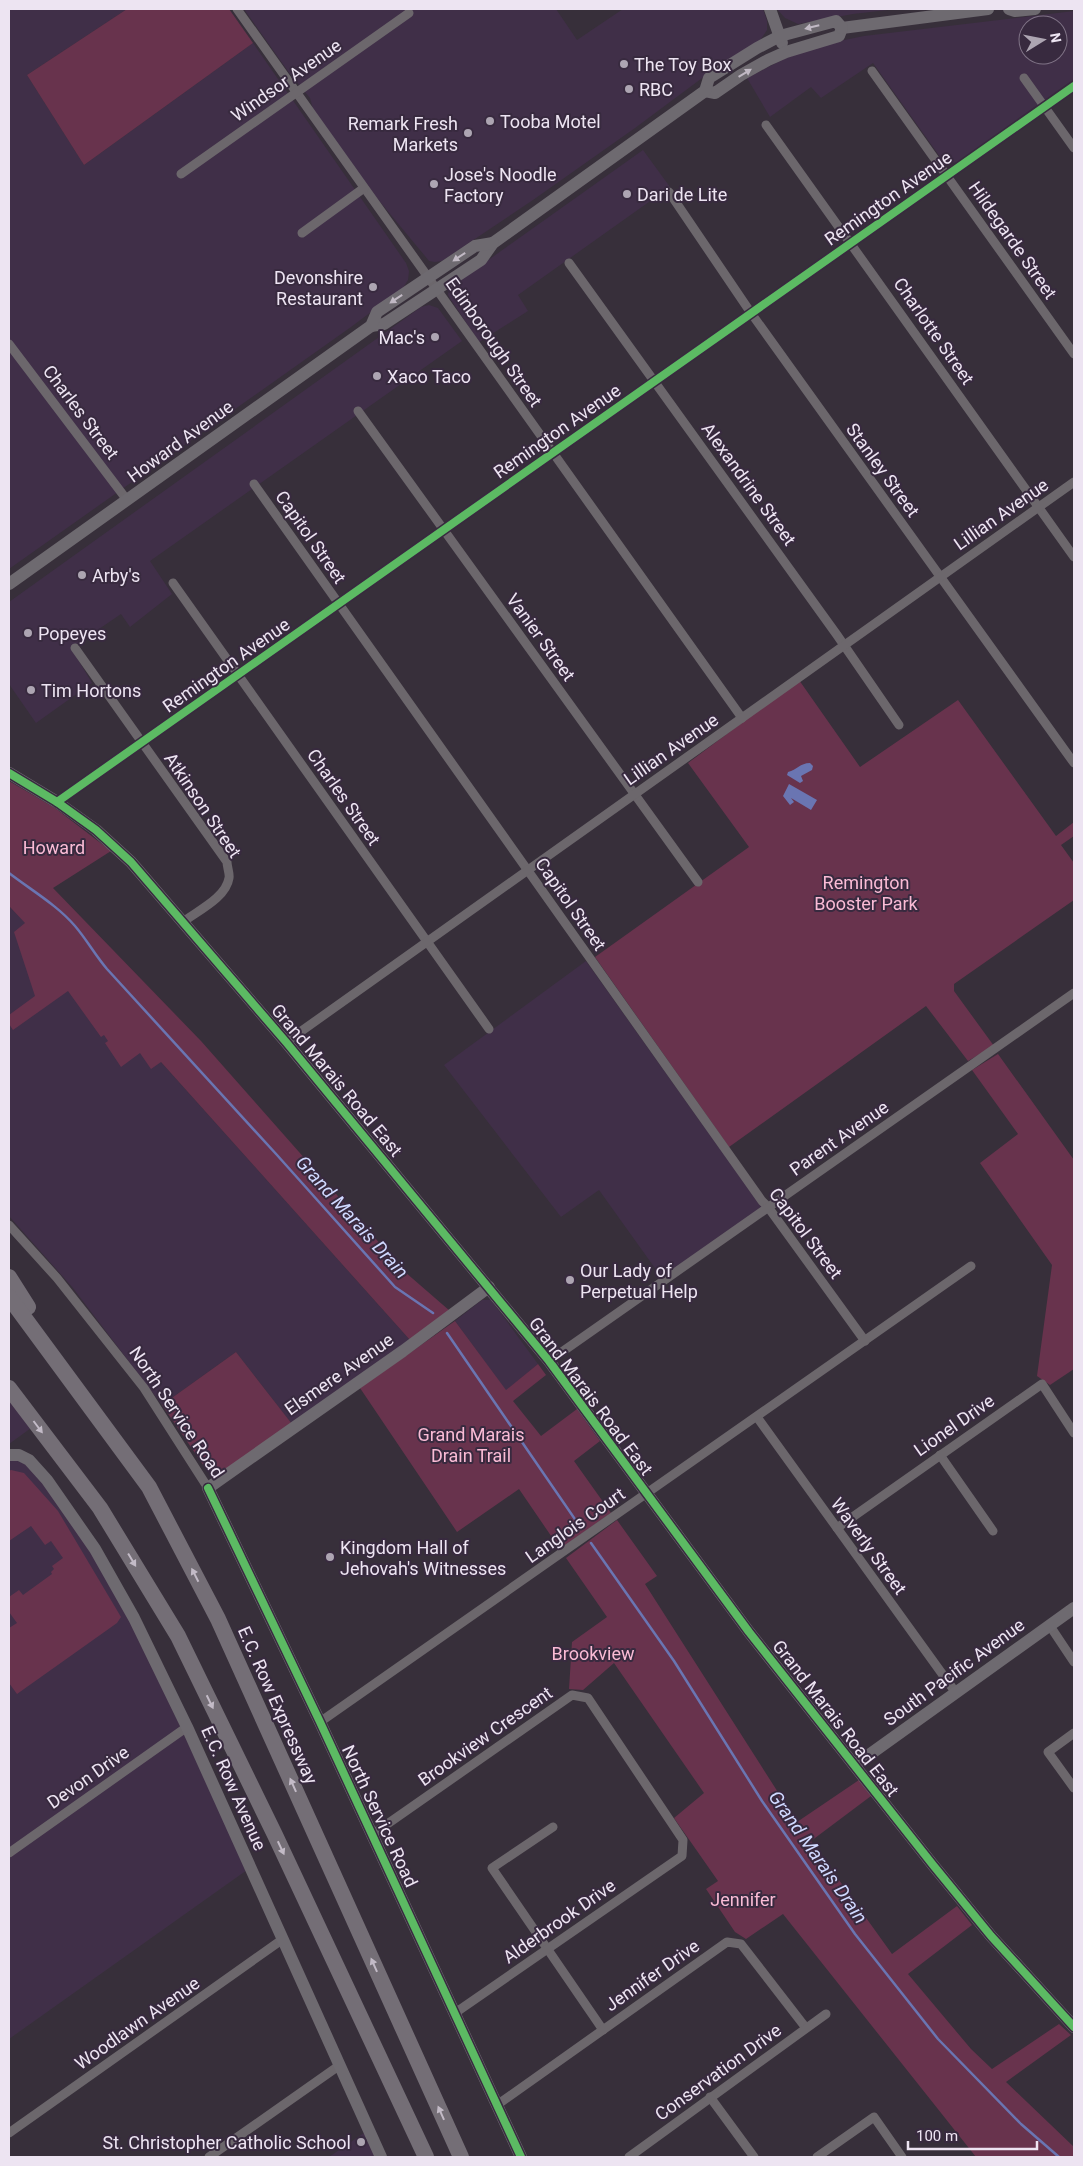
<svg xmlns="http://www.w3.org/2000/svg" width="1083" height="2166" font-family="Roboto,sans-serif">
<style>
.built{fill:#402f48;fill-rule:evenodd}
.green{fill:#68334d}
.water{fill:#6a75b2}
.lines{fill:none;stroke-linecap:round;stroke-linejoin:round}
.stream{stroke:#6a75b2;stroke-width:2.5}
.street{stroke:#6c676c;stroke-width:9}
.secondary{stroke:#6e6a70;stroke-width:12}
.highway{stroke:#746e76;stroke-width:16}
.cycleway-casing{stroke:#382a3f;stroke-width:11}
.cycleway{stroke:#5cba63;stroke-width:8}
.oneway{fill:#c1b9c4}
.oneway2{fill:#c3bbc7}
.poi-dot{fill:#ada5b2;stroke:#382a3f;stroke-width:2}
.labels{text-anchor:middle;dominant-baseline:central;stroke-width:4;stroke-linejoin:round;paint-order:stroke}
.poi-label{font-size:18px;fill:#ede4f2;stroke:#382a3f;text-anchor:start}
.street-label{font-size:18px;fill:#ede4f2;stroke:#382a3f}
.park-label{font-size:18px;fill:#fabbd5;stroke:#382a3f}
.water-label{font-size:19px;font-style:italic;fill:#d0d9ff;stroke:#382a3f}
</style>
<rect width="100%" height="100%" fill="#372f3a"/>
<g class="built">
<polygon points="9,9 127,9 27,75 84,165 253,43 406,263 409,271 408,280 403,288 351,327 9,569"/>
<polygon points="244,9 556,9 577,40 623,9 763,9 767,21 767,30 759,42 721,64 635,128 533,200 442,261 435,262 429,261 425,256 376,197 313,109 310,98 290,74"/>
<polygon points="777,9 896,9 853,14 798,24 785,18"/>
<path d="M1074 11V79L957 162 950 164 943 161 873 63 821 98 811 87 770 117 747 78 790 56 830 43 864 36ZM1028 25H1058V55H1028Z"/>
<polygon points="643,150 670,187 518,295 528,311 479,342 451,300 448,295 449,288"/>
<polygon points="429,305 438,308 462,341 150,561 172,594 130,627 121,614 71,648 92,683 36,723 9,684 9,602 421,307"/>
<polygon points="9,906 161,1062 410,1340 292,1424 236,1352 162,1405 73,1288 9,1216"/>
<polygon points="586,961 762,1208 662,1278 599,1190 561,1217 444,1065"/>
<polygon points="482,1300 491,1300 538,1364 506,1391 455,1321"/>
<polygon points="9,1398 31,1428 9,1444"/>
<polygon points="16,1460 32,1467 47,1485 120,1597 247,1870 9,2039 9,1461"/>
<polygon points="364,2133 377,2157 329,2157 361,2135"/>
</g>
<g class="green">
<polygon points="127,9 229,9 253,43 84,165 27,75"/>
<polygon points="799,680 860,767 958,700 1056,836 1074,822 1074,836 1061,845 1074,863 1074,900 954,984 954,991 994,1046 968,1061 926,1006 729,1147 595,957 749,847 688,763"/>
<polygon points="9,781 55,808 111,851 53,888 201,1041 405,1272 450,1311 410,1340 161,1062 151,1069 140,1053 121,1067 105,1043 108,1041 104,1035 101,1037 68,991 13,1030 9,1024 9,1015 35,996 14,932 25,923 9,906"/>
<polygon points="998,1054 1074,1160 1074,1369 1050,1385 1037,1376 1052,1265 980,1163 1018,1134 972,1070"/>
<polygon points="455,1321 506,1390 538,1364 546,1375 513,1401 541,1436 577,1409 600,1441 574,1461 611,1513 560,1549 519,1489 457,1532 360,1388"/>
<polygon points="236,1352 292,1424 223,1471 214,1472 206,1469 162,1405"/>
<polygon points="11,1470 24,1473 58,1511 121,1617 117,1623 17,1694 9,1683 9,1628 17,1623 9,1612 9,1597 19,1590 23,1595 52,1574 51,1572 54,1569 52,1566 63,1558 51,1541 45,1545 31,1526 9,1541 9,1471"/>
<polygon points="617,1520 657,1576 645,1584 797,1822 859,1780 871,1796 811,1841 892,1954 957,1906 972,1925 908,1974 971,2049 992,2069 1059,2024 1071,2035 1006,2082 1074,2147 1074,2157 976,2157 783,1914 746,1939 735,1932 706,1889 718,1881 674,1818 704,1793 614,1663 583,1690 569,1689 572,1642 607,1617 566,1558"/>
</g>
<g class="water">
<path d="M810 763 813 766 812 770 801 776 803 781 800 783 787 775 788 772C797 770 800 763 810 763Z"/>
<polygon points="789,784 817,800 811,810 791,798 794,802 790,805 783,796"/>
</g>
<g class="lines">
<g class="stream">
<path d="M9 873C31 890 57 905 75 926 87 940 95 955 107 969L277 1155 395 1287 433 1313"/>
<polyline points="447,1333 581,1528"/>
<polyline points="591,1543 674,1661 762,1801 855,1934 938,2039 1021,2124 1059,2157"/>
</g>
<g class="street">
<polyline points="237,9 742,718"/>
<polyline points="872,71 1074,354"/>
<polyline points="1024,78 1074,148"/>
<polyline points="766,125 1074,557"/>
<polyline points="181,174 409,13"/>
<polyline points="669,192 751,313 1074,763"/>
<polyline points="302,233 364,188"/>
<polyline points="569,263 837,635 899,725"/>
<polyline points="9,344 127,500"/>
<polyline points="358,411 698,882"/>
<polyline points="254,484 762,1201 768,1207 865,1341"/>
<polyline points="173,583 489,1029"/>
<path d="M75 648 227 862C227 867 230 874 229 878 226 898 197 911 183 922"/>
<polyline points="57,802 1074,86"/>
<polyline points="286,1042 1074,482"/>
<polyline points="9,1225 57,1278 144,1388 208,1488"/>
<polyline points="549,1361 1074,993"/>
<polyline points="757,1417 956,1693"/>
<polyline points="940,1455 993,1531"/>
<polyline points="837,1528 1042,1384 1074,1433"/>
<polyline points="1050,1626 1074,1662"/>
<polyline points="320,1722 971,1266"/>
<polyline points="1074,1733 1048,1752 1074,1788"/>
<polyline points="553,1827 492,1868 603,2030"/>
<polyline points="373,1834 572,1695 588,1698 683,1840 682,1856 455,2013"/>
<polyline points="9,1853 187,1727"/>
<polyline points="710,2097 754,2157"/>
<polyline points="497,2105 727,1942 741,1944 806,2028"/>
<polyline points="9,2133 283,1939"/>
<polyline points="209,2157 340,2065"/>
<polyline points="629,2157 826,2014"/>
<polyline points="817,2157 874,2117 902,2157"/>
</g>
<g class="secondary">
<polyline points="770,9 782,43"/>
<polyline points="1009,9 1015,11 1035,9"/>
<polyline points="842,28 988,9"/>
<polyline points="705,91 715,93 741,75 768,60 786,52 839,36 842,28"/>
<polyline points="371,326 384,324 481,260 493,243 705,91 709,78 757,48 780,36 836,21 842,28"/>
<polyline points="9,584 371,326 377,312 475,246 493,243"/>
<polyline points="9,773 57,802 96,830 131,862 286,1042 549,1361 749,1632 933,1865 991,1936 1074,2027"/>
<polyline points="489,1287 403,1351 208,1488 320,1722 521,2157"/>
<polyline points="9,1455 19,1455 29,1460 47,1480 95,1549 134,1618 187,1727 381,2157"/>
<polyline points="855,1765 1074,1608"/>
</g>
<g class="highway">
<polyline points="9,1277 28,1307"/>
<polyline points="9,1297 149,1487 218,1619 461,2157"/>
<polyline points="9,1388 100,1508 178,1636 275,1835 426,2157"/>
</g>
<g class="cycleway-casing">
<g id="cycleway">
<polyline points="9,773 57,802 96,830 131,862 286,1042 549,1361 749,1632 933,1865 991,1936 1074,2027"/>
<polyline points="57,802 1074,86"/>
<polyline points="208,1488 320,1722 521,2157"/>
</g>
</g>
<use href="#cycleway" class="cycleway"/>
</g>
<defs><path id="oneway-solid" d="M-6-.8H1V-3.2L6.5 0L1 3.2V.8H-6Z" transform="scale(1.25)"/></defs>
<g class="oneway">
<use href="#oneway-solid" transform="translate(812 27) rotate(166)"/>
<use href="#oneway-solid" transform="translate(745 73) rotate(-31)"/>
<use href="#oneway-solid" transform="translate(459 257) rotate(146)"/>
<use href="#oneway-solid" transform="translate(396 299) rotate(146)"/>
</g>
<g class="oneway2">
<use href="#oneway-solid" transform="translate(38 1427) rotate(53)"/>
<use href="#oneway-solid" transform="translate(132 1560) rotate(59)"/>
<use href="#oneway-solid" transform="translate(195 1575) rotate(-117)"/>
<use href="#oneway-solid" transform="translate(210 1702) rotate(64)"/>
<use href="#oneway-solid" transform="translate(293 1785) rotate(-114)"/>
<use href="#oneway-solid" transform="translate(281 1848) rotate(65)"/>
<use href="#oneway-solid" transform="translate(374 1965) rotate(-114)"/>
<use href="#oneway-solid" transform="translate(441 2113) rotate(-114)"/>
</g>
<g class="poi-dot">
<circle cx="624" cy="64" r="5"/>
<circle cx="629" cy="89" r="5"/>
<circle cx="490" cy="121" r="5"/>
<circle cx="468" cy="133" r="5"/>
<circle cx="434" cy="184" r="5"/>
<circle cx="627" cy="194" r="5"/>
<circle cx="373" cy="287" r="5"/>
<circle cx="435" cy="337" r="5"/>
<circle cx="377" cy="376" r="5"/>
<circle cx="82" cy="575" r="5"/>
<circle cx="28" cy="633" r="5"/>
<circle cx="31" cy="690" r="5"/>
<circle cx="570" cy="1280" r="5"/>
<circle cx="330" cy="1557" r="5"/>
<circle cx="361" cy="2142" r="5"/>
</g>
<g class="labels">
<g class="poi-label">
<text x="634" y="64">The Toy Box</text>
<text x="639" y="89">RBC</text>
<text x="500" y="121">Tooba Motel</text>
<text x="458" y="123" text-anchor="end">Remark Fresh<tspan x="458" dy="21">Markets</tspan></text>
<text x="444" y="174">Jose's Noodle<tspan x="444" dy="21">Factory</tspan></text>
<text x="637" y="194">Dari de Lite</text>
<text x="363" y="277" text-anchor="end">Devonshire<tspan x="363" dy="21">Restaurant</tspan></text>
<text x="425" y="337" text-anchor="end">Mac's</text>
<text x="387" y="376">Xaco Taco</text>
<text x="92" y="575">Arby's</text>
<text x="38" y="633">Popeyes</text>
<text x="41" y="690">Tim Hortons</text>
<text x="580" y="1270">Our Lady of<tspan x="580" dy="21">Perpetual Help</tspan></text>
<text x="340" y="1547">Kingdom Hall of<tspan x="340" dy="21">Jehovah's Witnesses</tspan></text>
<text x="351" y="2142" text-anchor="end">St. Christopher Catholic School</text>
</g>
<g class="street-label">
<text transform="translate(286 80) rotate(-35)">Windsor Avenue</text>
<text transform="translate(888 198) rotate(-35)">Remington Avenue</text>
<text transform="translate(1013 240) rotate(55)">Hildegarde Street</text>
<text transform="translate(934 331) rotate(55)">Charlotte Street</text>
<text transform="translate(494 342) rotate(55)">Edinborough Street</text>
<text transform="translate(81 412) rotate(53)">Charles Street</text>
<text transform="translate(557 431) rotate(-35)">Remington Avenue</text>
<text transform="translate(180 441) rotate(-36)">Howard Avenue</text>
<text transform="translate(883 470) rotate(54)">Stanley Street</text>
<text transform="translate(749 484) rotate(54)">Alexandrine Street</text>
<text transform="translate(1001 514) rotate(-35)">Lillian Avenue</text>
<text transform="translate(311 537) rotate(55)">Capitol Street</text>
<text transform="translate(541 637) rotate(54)">Vanier Street</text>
<text transform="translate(226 665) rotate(-35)">Remington Avenue</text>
<text transform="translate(671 749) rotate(-35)">Lillian Avenue</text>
<text transform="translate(344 797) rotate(55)">Charles Street</text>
<text transform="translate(203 805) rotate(56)">Atkinson Street</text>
<text transform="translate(571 904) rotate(55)">Capitol Street</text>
<text transform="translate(337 1080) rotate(50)">Grand Marais Road East</text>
<text transform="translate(839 1138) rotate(-35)">Parent Avenue</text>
<text transform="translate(806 1233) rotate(53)">Capitol Street</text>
<text transform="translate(339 1374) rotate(-35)">Elsmere Avenue</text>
<text transform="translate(591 1396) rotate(53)">Grand Marais Road East</text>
<text transform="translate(177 1412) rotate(56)">North Service Road</text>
<text transform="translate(954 1425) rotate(-35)">Lionel Drive</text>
<text transform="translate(575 1525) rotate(-35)">Langlois Court</text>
<text transform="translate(869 1546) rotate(54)">Waverly Street</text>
<text transform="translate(954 1672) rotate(-36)">South Pacific Avenue</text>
<text transform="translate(278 1705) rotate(66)">E.C. Row Expressway</text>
<text transform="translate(836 1718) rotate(52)">Grand Marais Road East</text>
<text transform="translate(485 1736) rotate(-35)">Brookview Crescent</text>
<text transform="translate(88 1777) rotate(-35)">Devon Drive</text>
<text transform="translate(234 1788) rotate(66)">E.C. Row Avenue</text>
<text transform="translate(380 1816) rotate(65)">North Service Road</text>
<text transform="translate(559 1921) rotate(-35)">Alderbrook Drive</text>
<text transform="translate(652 1975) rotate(-35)">Jennifer Drive</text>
<text transform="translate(137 2023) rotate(-35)">Woodlawn Avenue</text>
<text transform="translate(718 2072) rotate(-36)">Conservation Drive</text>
</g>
<g class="park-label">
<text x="54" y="847">Howard</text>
<text x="866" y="882">Remington<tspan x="866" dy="21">Booster Park</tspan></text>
<text x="471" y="1434">Grand Marais<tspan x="471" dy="21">Drain Trail</tspan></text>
<text x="593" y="1653">Brookview</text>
<text x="743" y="1899">Jennifer</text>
</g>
<g class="water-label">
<text transform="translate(352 1217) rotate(48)">Grand Marais Drain</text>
<text transform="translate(818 1857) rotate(55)">Grand Marais Drain</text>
</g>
</g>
<rect width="1083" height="2166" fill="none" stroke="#ede4f2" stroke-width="20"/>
<g transform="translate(1043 40) rotate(80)"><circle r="24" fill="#382a3f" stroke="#807487"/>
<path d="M0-4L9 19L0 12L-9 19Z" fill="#ada5b2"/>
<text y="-8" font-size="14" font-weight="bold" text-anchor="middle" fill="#ede4f2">N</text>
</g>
<path d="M908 2141v8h129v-8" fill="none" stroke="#ede4f2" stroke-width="2.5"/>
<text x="916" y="2141" font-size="15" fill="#ede4f2" stroke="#382a3f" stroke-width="4" paint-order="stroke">100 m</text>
</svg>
